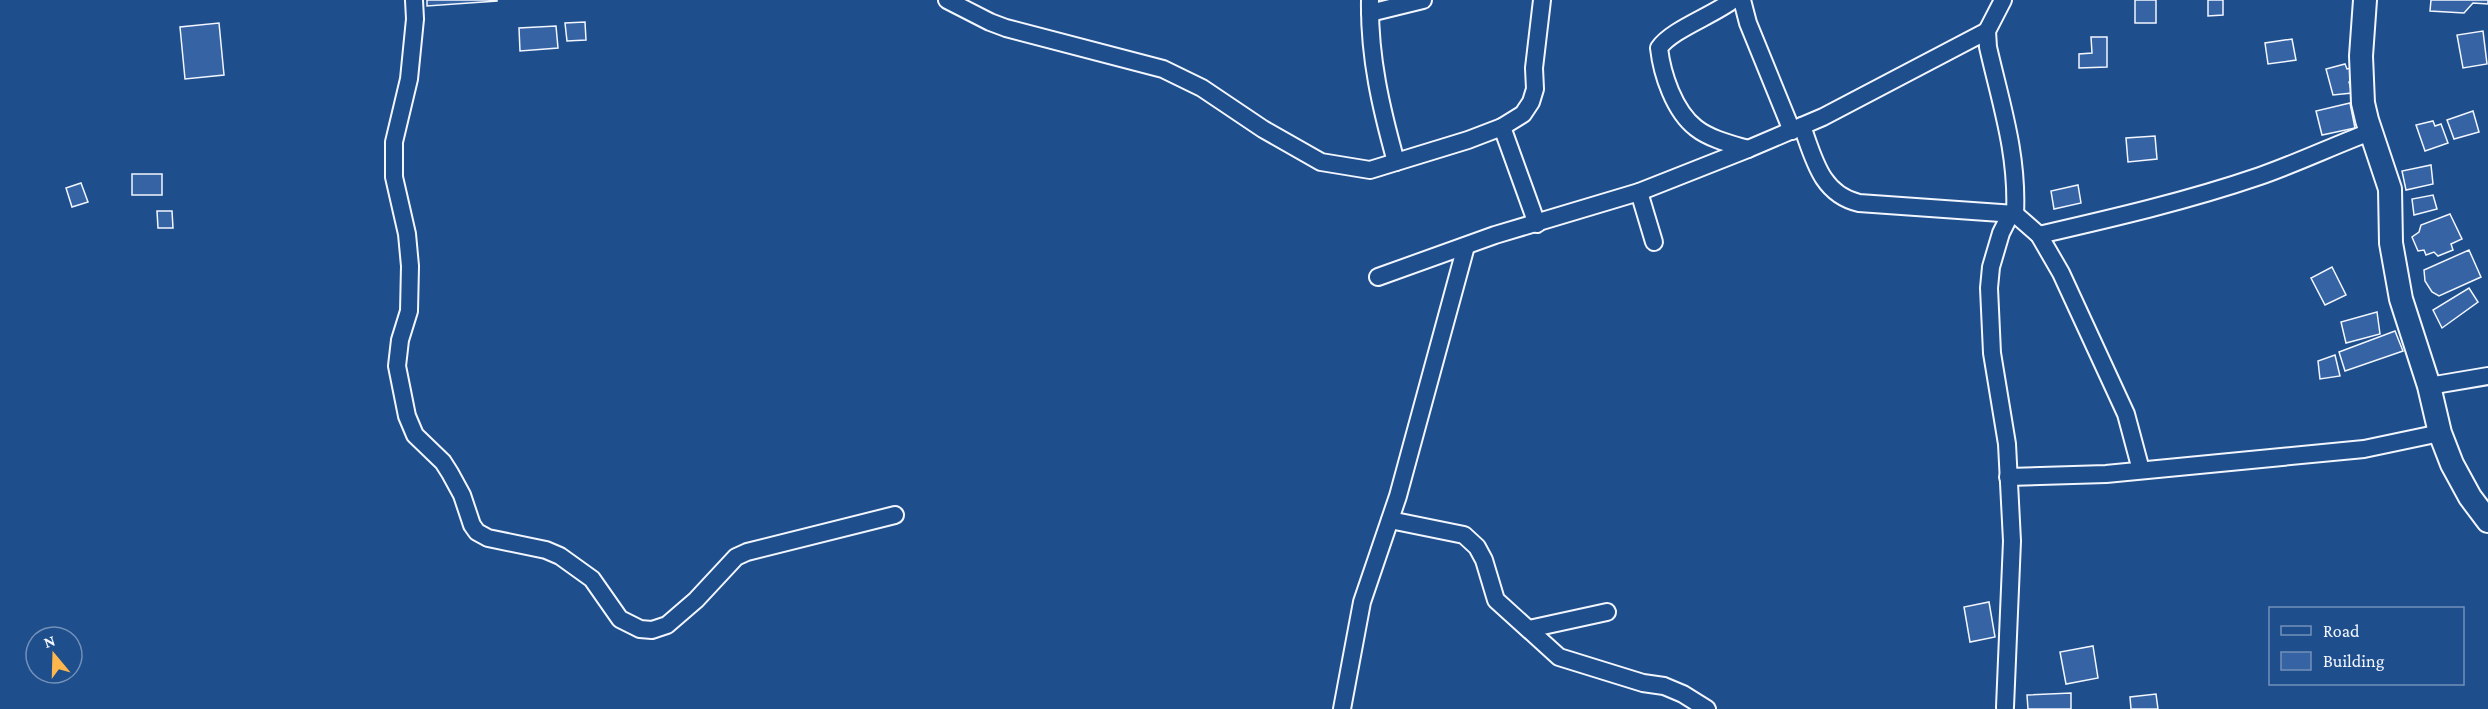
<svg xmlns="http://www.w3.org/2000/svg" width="2488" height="709" font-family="'Crimson Pro',serif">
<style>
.building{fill:#3563a3;stroke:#f2f6ff;stroke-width:1.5}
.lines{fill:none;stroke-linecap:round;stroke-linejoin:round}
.street-casing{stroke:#f2f6ff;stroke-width:20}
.secondary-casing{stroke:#f2f6ff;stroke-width:26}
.street{stroke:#1f4e8c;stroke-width:16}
.secondary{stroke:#1f4e8c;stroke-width:22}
</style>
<rect width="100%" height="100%" fill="#1f4e8c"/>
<g class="building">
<polygon points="427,0 497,0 497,1 427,6"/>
<rect x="2135" y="0" width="21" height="23"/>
<polygon points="2208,0 2223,0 2223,15 2208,16"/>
<polygon points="2431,0 2488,0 2488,4 2473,3 2464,13 2430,11"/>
<polygon points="585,22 586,40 567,41 565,23"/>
<polygon points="219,23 224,75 185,79 180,27"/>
<polygon points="556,26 558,48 520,51 519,28"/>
<polygon points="2483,31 2487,64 2463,68 2457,35"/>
<polygon points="2091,37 2107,37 2107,67 2079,68 2079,54 2092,53"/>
<polygon points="2292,39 2296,60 2268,64 2265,43"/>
<polygon points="2345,64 2347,69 2352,68 2354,80 2349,82 2352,93 2333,95 2326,69"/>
<polygon points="2350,103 2355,128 2322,135 2316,111"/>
<polygon points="2473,111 2479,132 2454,139 2447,120"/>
<polygon points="2433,121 2435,126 2441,124 2448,143 2425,151 2416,125"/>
<polygon points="2155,136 2157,159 2128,162 2126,138"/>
<polygon points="2431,165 2433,184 2406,190 2402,171"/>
<rect x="132" y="174" width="30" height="21"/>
<polygon points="81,183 88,202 72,207 66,188"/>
<polygon points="2078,185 2081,203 2054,209 2051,191"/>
<polygon points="2433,195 2437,209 2414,215 2412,199"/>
<polygon points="157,211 172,211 173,228 158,228"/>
<polygon points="2450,214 2462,239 2451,244 2453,250 2438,256 2434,252 2426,255 2424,250 2418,251 2412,237 2419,232 2421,225"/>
<polygon points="2469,250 2481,277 2439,296 2432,292 2425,281 2424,270"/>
<polygon points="2332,267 2346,295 2325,305 2311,278"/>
<polygon points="2469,288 2478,302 2442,328 2433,310"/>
<polygon points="2377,312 2380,334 2346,343 2341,322"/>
<polygon points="2395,331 2403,351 2345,371 2339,352"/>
<polygon points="2335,355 2340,376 2320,379 2318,361"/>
<polygon points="1989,602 1995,637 1970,642 1964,607"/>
<polygon points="2093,646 2098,678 2066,684 2060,652"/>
<polygon points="2071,693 2071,709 2028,709 2027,695"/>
<polygon points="2156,694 2158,709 2131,709 2130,697"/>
</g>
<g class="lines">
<g class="street-casing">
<g id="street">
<polyline points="414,0 415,19 409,79 394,142 394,177 407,234 410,266 409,311 400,340 397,366 407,416 415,435 443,462 450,473 462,495 472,525 477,532 488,538 546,550 560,556 592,579 620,619 640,629 652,630 667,625 696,600 736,557 747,552 895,515"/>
<polyline points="947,0 990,22 1006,28 1163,69 1202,88 1263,129 1321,162 1370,170 1468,140 1502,127 1523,114 1531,102 1535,89 1534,68 1542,0"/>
<path d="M1370 0C1369 57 1381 108 1396 162"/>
<path d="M1733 0C1712 16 1671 30 1659 48 1662 74 1674 111 1696 128 1710 139 1731 144 1748 149"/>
<polyline points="1742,0 1748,23 1792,131"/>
<path d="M2003 0 1987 31 1988 47C2001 104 2018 154 2015 214L2008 219 2001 233 1991 267 1989 288 1992 353 2007 444 2012 541 2005 707"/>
<polyline points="1370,13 1423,0"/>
<path d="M1802 126C1814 159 1821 194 1859 203L2015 214 2039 235 2061 273 2126 414 2141 470"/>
<polyline points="1502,127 1537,224"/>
<polyline points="1639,192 1654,242"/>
<path d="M2039 235C2113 218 2187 201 2260 176 2297 163 2333 146 2370 132"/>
<polyline points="1378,277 1495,235 1639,192 1748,149 1823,117 1987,31"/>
<polyline points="2429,386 2488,376"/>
<polyline points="2008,477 2106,474 2364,449 2440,433"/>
<polyline points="1390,520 1464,535 1477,547 1484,560 1496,600 1559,657 1643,683 1664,686 1683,694 1707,709"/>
<polyline points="1529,629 1607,612"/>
<polyline points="1342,709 1362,602 1398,496 1466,246"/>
</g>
</g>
<g class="secondary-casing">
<polyline id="secondary" points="2365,0 2361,56 2363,103 2367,120 2390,189 2391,243 2401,299 2429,386 2440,433 2452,464 2470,497 2488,521"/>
</g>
<use href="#street" class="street"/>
<use href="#secondary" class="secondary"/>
</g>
<rect x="2269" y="607" width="195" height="78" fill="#1f4e8c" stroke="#7391ba" stroke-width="1.5"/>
<rect x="2281" y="626" width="30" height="9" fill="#1f4e8c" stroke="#7391ba" stroke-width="1.5"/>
<text x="2323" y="637" font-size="18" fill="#f2f6ff">Road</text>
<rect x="2281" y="652" width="30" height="18" fill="#3563a3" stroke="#7391ba" stroke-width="1.5"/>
<text x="2323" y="667" font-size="18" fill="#f2f6ff">Building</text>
<g transform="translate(54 655) rotate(341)"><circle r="28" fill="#1f4e8c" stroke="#7391ba" stroke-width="1.5"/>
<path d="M0-4.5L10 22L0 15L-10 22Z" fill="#ffb74d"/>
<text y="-9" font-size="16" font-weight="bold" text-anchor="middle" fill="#f2f6ff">N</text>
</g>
</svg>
